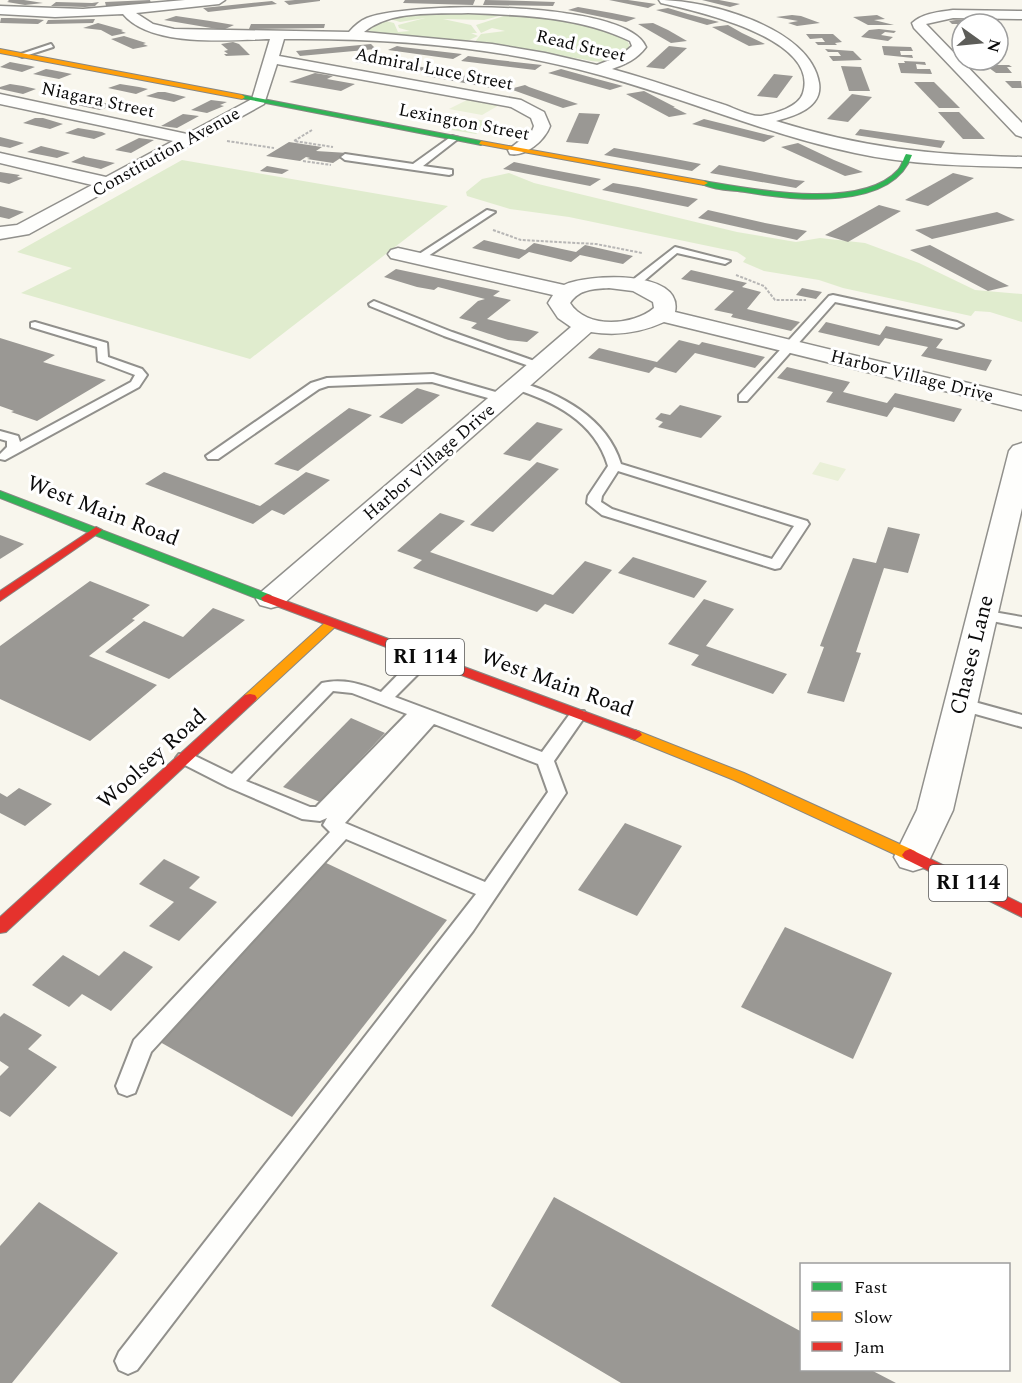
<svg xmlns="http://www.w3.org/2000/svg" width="1022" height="1383" font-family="Spectral,serif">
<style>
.green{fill:#e0ecce}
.pitch{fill:#eaf0d8}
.building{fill:#9a9894}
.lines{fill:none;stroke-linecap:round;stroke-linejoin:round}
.lane-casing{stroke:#91908c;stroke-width:4}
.street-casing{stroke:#91908c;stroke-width:3}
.fast-casing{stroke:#888783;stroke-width:2}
.slow-casing{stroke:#888783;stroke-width:2}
.jam-casing{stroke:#888783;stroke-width:2}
.path{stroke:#b7b6b5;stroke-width:2;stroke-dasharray:3 1.5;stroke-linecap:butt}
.lane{fill:#fefefc;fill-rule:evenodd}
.street{fill:#fefefc;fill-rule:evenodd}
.fast{fill:#30b455;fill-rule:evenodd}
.slow{fill:#ff9f0a;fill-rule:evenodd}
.jam{fill:#e5322d;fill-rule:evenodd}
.labels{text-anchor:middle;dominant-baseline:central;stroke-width:6;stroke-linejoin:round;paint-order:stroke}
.far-street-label{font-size:18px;fill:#0a0a0a;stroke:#fff}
.shield{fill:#fff;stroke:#545454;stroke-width:1.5}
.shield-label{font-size:21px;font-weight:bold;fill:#0a0a0a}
.street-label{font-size:22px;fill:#0a0a0a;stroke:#fff}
</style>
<rect width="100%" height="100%" fill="#f8f6ed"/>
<g class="green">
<polygon points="473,13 503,15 484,20 443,19 471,25 477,33 471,33 478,36 465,42 368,32 372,27 386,21 394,23 398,32 410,31 399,28 398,25 425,18 400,22 390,19 396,17 438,13"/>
<path d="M510 14C541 18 605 22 628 42L630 47C614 67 596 62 582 59L474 43 481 34 505 31 492 28 481 33 476 25Z"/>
<polygon points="459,117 494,122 476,134 440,128"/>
<polygon points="182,160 448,206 250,359 21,293 72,268 17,252"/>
<polygon points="509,173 534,183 737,232 796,242 820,238 865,243 919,263 975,290 1022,294 1022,322 990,312 975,311 971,316 843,288 819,280 764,271 743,262 746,258 737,252 569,217 510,209 467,196 466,192 482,179"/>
</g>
<g class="pitch">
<polygon points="469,99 501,104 482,115 449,109"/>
<polygon points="820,462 846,469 838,481 812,474"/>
</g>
<g class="building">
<polygon points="8,0 24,0 43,3 25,5 7,2 9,1"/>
<polygon points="150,0 151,3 116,6 106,6 105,2"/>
<polygon points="295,0 320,0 320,1 289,5 284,1"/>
<polygon points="405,0 475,0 473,5 403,3"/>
<polygon points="485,0 526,1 555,2 553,6 483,5"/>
<polygon points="609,0 628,0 656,4 648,8"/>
<polygon points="702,0 719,0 740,4 730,7"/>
<polygon points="272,1 277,4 208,12 203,8"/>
<polygon points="56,2 92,3 99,2 95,6 85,7 51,6"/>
<polygon points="578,7 612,13 636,18 626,22 568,10"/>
<polygon points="668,8 688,14 719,22 707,25 656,10"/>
<polygon points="792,15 801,16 820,23 797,26 788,23 798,21 776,17"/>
<polygon points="877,15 885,19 874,20 894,25 868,25 853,17"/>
<polygon points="176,16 210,21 234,25 223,30 164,20"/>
<polygon points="10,18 36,19 44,20 38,24 0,23 1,18"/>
<polygon points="95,19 93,23 46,24 48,20"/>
<polygon points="956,20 978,20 981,24 952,24 949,21"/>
<polygon points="98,23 123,30 121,31 126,33 112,36 101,30 83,28"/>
<polygon points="653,23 668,30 687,41 671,43 638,24"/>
<polygon points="251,24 325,24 324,28 249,29"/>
<polygon points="728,25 742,33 765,44 749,46 712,27"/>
<polygon points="879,29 896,31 894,33 885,32 881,35 893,37 888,41 861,37 869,30"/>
<polygon points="806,34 833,34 842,42 835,43 837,45 818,45 815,42 825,42 822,38 810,39"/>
<polygon points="124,36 146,43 143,44 148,46 133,49 111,39"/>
<polygon points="233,42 239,44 250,55 226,56 224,54 228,54 224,51 228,50 221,44"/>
<polygon points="371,44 376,49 300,56 296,51"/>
<polygon points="397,46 402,47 462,54 453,59 388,50"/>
<polygon points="669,46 687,48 664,69 646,67"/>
<polygon points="882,46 911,47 913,51 900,51 901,55 912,55 913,58 884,55"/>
<polygon points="825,49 853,51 862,60 833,61 829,56 841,56 838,52 828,52"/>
<polygon points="468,56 498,60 542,65 535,70 461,61"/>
<polygon points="366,58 371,59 428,68 417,73 355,62"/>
<polygon points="904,61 925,62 926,65 916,64 917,69 930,69 932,74 901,73 898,63 905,63"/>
<polygon points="10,62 31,66 35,67 22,72 0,67"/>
<polygon points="985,65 1009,65 1012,67 1007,67 1012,73 996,73"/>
<polygon points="841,66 861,67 870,91 849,91"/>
<polygon points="46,69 52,70 72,74 59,79 33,74"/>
<polygon points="561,69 597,79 623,86 610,90 548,73"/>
<polygon points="436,71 466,76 507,84 497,89 426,76"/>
<polygon points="315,73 333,76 327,79 355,84 341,91 289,82"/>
<polygon points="774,74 793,76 777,98 757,96"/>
<polygon points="1005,81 1021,81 1022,88 1012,88"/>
<polygon points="914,82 934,82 960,108 939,108"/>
<polygon points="10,84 23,86 36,89 23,94 0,89 0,87"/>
<polygon points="120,84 139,87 148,89 136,94 108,88"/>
<polygon points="525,85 529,87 578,104 563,108 510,89"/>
<polygon points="644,91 675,107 673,107 687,114 669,117 626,94"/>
<polygon points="158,92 165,92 186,97 174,102 146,96"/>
<polygon points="852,94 872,97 848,122 827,119"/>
<polygon points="86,99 114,105 100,110 72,104"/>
<polygon points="211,100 227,102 220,105 224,106 207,113 191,110"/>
<polygon points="938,112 959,112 985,139 963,139"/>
<polygon points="579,113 600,114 588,144 566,142"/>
<polygon points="183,114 199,116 177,128 161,126"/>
<polygon points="35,118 43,118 63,124 50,129 23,123"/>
<polygon points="704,119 768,135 775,136 764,142 692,124"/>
<polygon points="78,128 102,132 106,134 94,139 65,133"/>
<polygon points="860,129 937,140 945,141 941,148 855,135"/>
<polygon points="0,137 24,143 10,148 0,146"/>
<polygon points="139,138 154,140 131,153 115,150"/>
<polygon points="289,142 322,147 316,151 348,153 333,163 307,159 310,158 306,157 300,161 266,156"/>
<polygon points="798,143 834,160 863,172 845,176 781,147"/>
<polygon points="41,146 70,153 57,158 27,152"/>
<polygon points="614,148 665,157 701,164 692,171 604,155"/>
<polygon points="84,156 85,157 115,163 101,169 71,162"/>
<polygon points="514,162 548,169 601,179 590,186 503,169"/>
<polygon points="719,165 796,180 805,181 796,188 710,173"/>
<polygon points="267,166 289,170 282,174 260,171"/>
<polygon points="0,172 20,175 17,177 23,178 9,184 0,182"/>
<polygon points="953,173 974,178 928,206 905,200"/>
<polygon points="613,183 638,187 698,199 688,207 602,190"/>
<polygon points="879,205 901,211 848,242 825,235"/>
<polygon points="0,206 24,212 9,219 0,217"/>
<polygon points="708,210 765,223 807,231 797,240 698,218"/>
<polygon points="997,212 1015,220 932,239 915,230"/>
<polygon points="484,240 525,250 534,243 576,252 585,245 633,256 623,264 580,255 571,262 529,252 519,259 472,248"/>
<polygon points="930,245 989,276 1009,286 988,291 910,250"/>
<polygon points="396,269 500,291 493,296 511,300 487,319 539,332 527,342 508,340 471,328 477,323 459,318 478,301 485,299 438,287 434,290 417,287 384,277"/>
<polygon points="691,270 747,283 742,287 761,292 747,309 800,322 791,331 731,317 733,314 714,310 734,291 681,279"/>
<polygon points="802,288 822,292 816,299 796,295"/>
<polygon points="826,322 880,335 886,326 943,339 936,348 992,360 986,371 921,356 928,347 885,338 879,346 818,332"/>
<polygon points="0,338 55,355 43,362 106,380 37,421 11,412 14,411 0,406"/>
<polygon points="679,340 699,345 702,342 765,357 755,368 695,353 676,373 655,367 649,373 588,358 599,348 657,362"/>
<polygon points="787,367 850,382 843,392 887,403 895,393 962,409 954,422 894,407 887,417 826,402 833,392 777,378"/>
<polygon points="417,388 440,395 402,424 379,417"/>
<polygon points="680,405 722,416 701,438 658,427 663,422 655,419 661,413 670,415"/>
<polygon points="349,408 372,415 298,471 274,464"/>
<polygon points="537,422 563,429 530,461 503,454"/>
<polygon points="537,462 559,469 493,532 470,525"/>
<polygon points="164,472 260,506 306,472 330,480 284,515 272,510 253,524 145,484"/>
<polygon points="440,513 465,521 430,552 553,595 585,561 612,570 573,614 545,604 537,612 413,568 422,560 397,551"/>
<polygon points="888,527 920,534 908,573 884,568 856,652 861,653 844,702 807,693 824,647 820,646 853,558 876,563"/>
<polygon points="0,535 24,544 0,559"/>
<polygon points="633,557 707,581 694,598 618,573"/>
<polygon points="90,581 150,605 132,619 135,620 89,656 157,685 90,741 0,699 0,646"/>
<polygon points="704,599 734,609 706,646 787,674 773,694 691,665 699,655 668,644"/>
<polygon points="213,608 245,620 169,679 105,652 144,621 183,637"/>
<polygon points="351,718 385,733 320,802 283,787"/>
<polygon points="19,788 52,804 25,826 0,813 0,793 7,797"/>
<polygon points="625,823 682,846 637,916 578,890"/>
<polygon points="164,859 200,877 189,888 217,902 179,941 149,926 174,902 139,884"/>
<polygon points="324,862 447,920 292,1117 160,1042"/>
<polygon points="785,927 892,973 853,1059 741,1007"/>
<polygon points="124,951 153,967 111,1011 82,994 69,1007 32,985 63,955 99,976"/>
<polygon points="4,1013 42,1035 28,1049 57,1067 10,1117 0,1111 0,1076 9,1067 0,1061 0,1017"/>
<polygon points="554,1197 802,1332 802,1370 871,1370 896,1383 621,1383 491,1306"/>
<polygon points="39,1202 118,1253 12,1383 0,1383 0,1246"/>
</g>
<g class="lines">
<g class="lane-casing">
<g id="lane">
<polygon points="51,44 53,47 22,57 18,55"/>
<polygon points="452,136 459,138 423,166 452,170 452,174 449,175 345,160 341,157 345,154 413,164"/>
<polygon points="487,210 495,212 422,260 413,258"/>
<polygon points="675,247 730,261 725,264 677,253 638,286 630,286 630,282"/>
<polygon points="833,295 957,322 963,325 957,328 835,302 747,401 739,401 739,395 829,296"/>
<polygon points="374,301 452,332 543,364 545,366 539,370 535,368 444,336 370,306 369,304"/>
<polygon points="35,322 107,343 108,357 142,369 147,375 139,387 5,460 0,459 0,454 7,447 7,441 0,439 0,431 18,436 20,442 131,382 135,375 98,361 97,347 31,327 31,323"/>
<polygon points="433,374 506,395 508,398 502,402 432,382 328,386 319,389 218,459 208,459 206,456 311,383 327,378"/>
<path d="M516 381C560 393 607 418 621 464L807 521 809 524 780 568 775 569 602 515 587 503 588 496 608 466C595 421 553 401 512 388V382ZM618 471 794 526 772 559 612 509 601 502 602 496Z"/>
<polygon points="982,610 1022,617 1022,627 977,618 974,615"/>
<path d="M425 652 431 653 433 657 431 661 395 697 542 752 572 711H584L586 715 554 761 566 793 473 931 137 1370 128 1374 119 1370 115 1361 119 1352 476 894 346 839 151 1052 135 1093 127 1096 119 1093 116 1086 134 1040 330 832 323 825 327 818 320 821 302 819 228 787 179 762 176 758 179 754H191L232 774 322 683C343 678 362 684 381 692L419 653ZM333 691 352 693 407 714 316 807H310L246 781ZM434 724 538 764 548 792 485 882 345 823Z"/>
<polygon points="960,698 1022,715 1022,727 954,708 952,704 954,700"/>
</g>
</g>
<g class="street-casing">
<g id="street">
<path d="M185 0H225L219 4 136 13 153 24 174 29 349 32C354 26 360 21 367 18 412 1 627 0 646 47 637 59 626 64 612 69 649 79 685 92 722 104 732 107 750 117 761 116 774 114 799 107 803 93 820 38 696 11 661 3L659 0C706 0 810 27 819 83 823 108 794 116 776 121 862 148 932 155 1022 157V167C966 166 910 165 855 153 760 133 671 92 577 69 481 45 381 38 284 39L279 56 521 100 544 112 550 126C545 140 526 157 510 154L508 150 532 131 534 126 531 118 511 107 277 64 264 104 29 234 0 239V227L17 225 92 185 0 163V153L106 177 173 141 0 104V94L187 134 252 99 270 39C230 40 151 48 123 14L55 17 0 14V6L83 9ZM468 13C523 15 580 17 630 41L632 46 620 56 597 65 545 53 492 44 364 32C390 10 435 14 468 13Z"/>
<path d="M953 10 1022 11V19L953 18 926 24 1022 123V137L1016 135 914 28 912 23C923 13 939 12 953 10Z"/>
<path d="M398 248 564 285C587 274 684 269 675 312L1022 396V410L664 322C640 333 616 336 591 332L282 605 271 608 260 605 256 599 260 593 571 327 558 318 548 303 553 295 391 258 388 254 391 250ZM609 288 633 291 653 302 654 308C633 326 586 329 570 303 579 289 594 289 609 288Z"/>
<polygon points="1022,443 1022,508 953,810 926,867 913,871 900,867 894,857 917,810 1009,451 1013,446"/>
</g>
</g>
<g class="fast-casing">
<g id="fast">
<polygon points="242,95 481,141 484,143 481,145 240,98"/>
<path d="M906 154 912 155C892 212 792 200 745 192 731 190 712 190 700 183L704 181C752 189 861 211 898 170 902 166 903 159 906 154Z"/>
<polygon points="0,491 271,595 273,598 267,602 263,601 0,498"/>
</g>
</g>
<g class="slow-casing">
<g id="slow">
<polygon points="0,49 242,95 245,97 242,99 0,53"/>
<polygon points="481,141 704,181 708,183 704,185 479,144"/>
<polygon points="332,619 336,620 338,623 336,626 255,701 245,701 243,698 245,695 328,620"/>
<polygon points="635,730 744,773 915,851 918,855 915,859 910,861 905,859 734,780 630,738 628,735 630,732"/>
</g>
</g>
<g class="jam-casing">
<g id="jam">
<polygon points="96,527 102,530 100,532 0,601 0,591"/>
<polygon points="267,594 640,732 642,735 635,740 630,738 263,601 261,598"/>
<polygon points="250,694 255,695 257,698 255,701 6,932 0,933 0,917 245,695"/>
<polygon points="910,849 1022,904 1022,917 905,859 902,855 905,851"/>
</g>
</g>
<g class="path">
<polyline points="312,130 294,141 333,147"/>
<polyline points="227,141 274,148"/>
<polyline points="303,161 331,165"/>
<polyline points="493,230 521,240 596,244 642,253"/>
<polyline points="736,275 764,286 775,300 806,300"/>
</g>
<use href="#lane" class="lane"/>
<use href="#street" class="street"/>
<use href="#fast" class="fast"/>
<use href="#slow" class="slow"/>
<use href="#jam" class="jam"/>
</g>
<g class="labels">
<g class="far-street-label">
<text transform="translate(581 46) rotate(13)">Read Street</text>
<text transform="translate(434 69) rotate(11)">Admiral Luce Street</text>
<text transform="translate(98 100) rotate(12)">Niagara Street</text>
<text transform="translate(464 122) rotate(11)">Lexington Street</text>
<text transform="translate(166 152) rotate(-29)">Constitution Avenue</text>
<text transform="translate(912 376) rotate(14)">Harbor Village Drive</text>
<text transform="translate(429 462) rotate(-41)">Harbor Village Drive</text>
</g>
<g class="shield">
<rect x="386" y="639" width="78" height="36" rx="4.5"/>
<rect x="929" y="865" width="78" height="36" rx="4.5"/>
</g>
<g class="shield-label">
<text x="425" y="657">RI 114</text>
<text x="968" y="883">RI 114</text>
</g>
<g class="street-label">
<text transform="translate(103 511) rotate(21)">West Main Road</text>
<text transform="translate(972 655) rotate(-76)">Chases Lane</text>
<text transform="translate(557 683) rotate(20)">West Main Road</text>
<text transform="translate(152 759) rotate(-42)">Woolsey Road</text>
</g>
</g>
<rect x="800" y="1263" width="210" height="108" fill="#ffffff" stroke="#9d9d9d" stroke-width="1.5"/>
<rect x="812" y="1282" width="30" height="9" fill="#30b455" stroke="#9d9d9d" stroke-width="1.5"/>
<text x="854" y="1293" font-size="18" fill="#0a0a0a">Fast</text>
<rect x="812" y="1312" width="30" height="9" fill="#ff9f0a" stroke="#9d9d9d" stroke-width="1.5"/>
<text x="854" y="1323" font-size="18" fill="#0a0a0a">Slow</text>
<rect x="812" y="1342" width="30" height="9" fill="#e5322d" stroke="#9d9d9d" stroke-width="1.5"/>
<text x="854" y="1353" font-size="18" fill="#0a0a0a">Jam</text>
<g transform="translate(980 42) rotate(105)"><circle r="28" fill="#ffffff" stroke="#9d9d9d" stroke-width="1.5"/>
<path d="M0-4.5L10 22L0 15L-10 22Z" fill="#5d5d59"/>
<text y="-9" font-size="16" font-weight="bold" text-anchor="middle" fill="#0a0a0a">N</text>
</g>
</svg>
